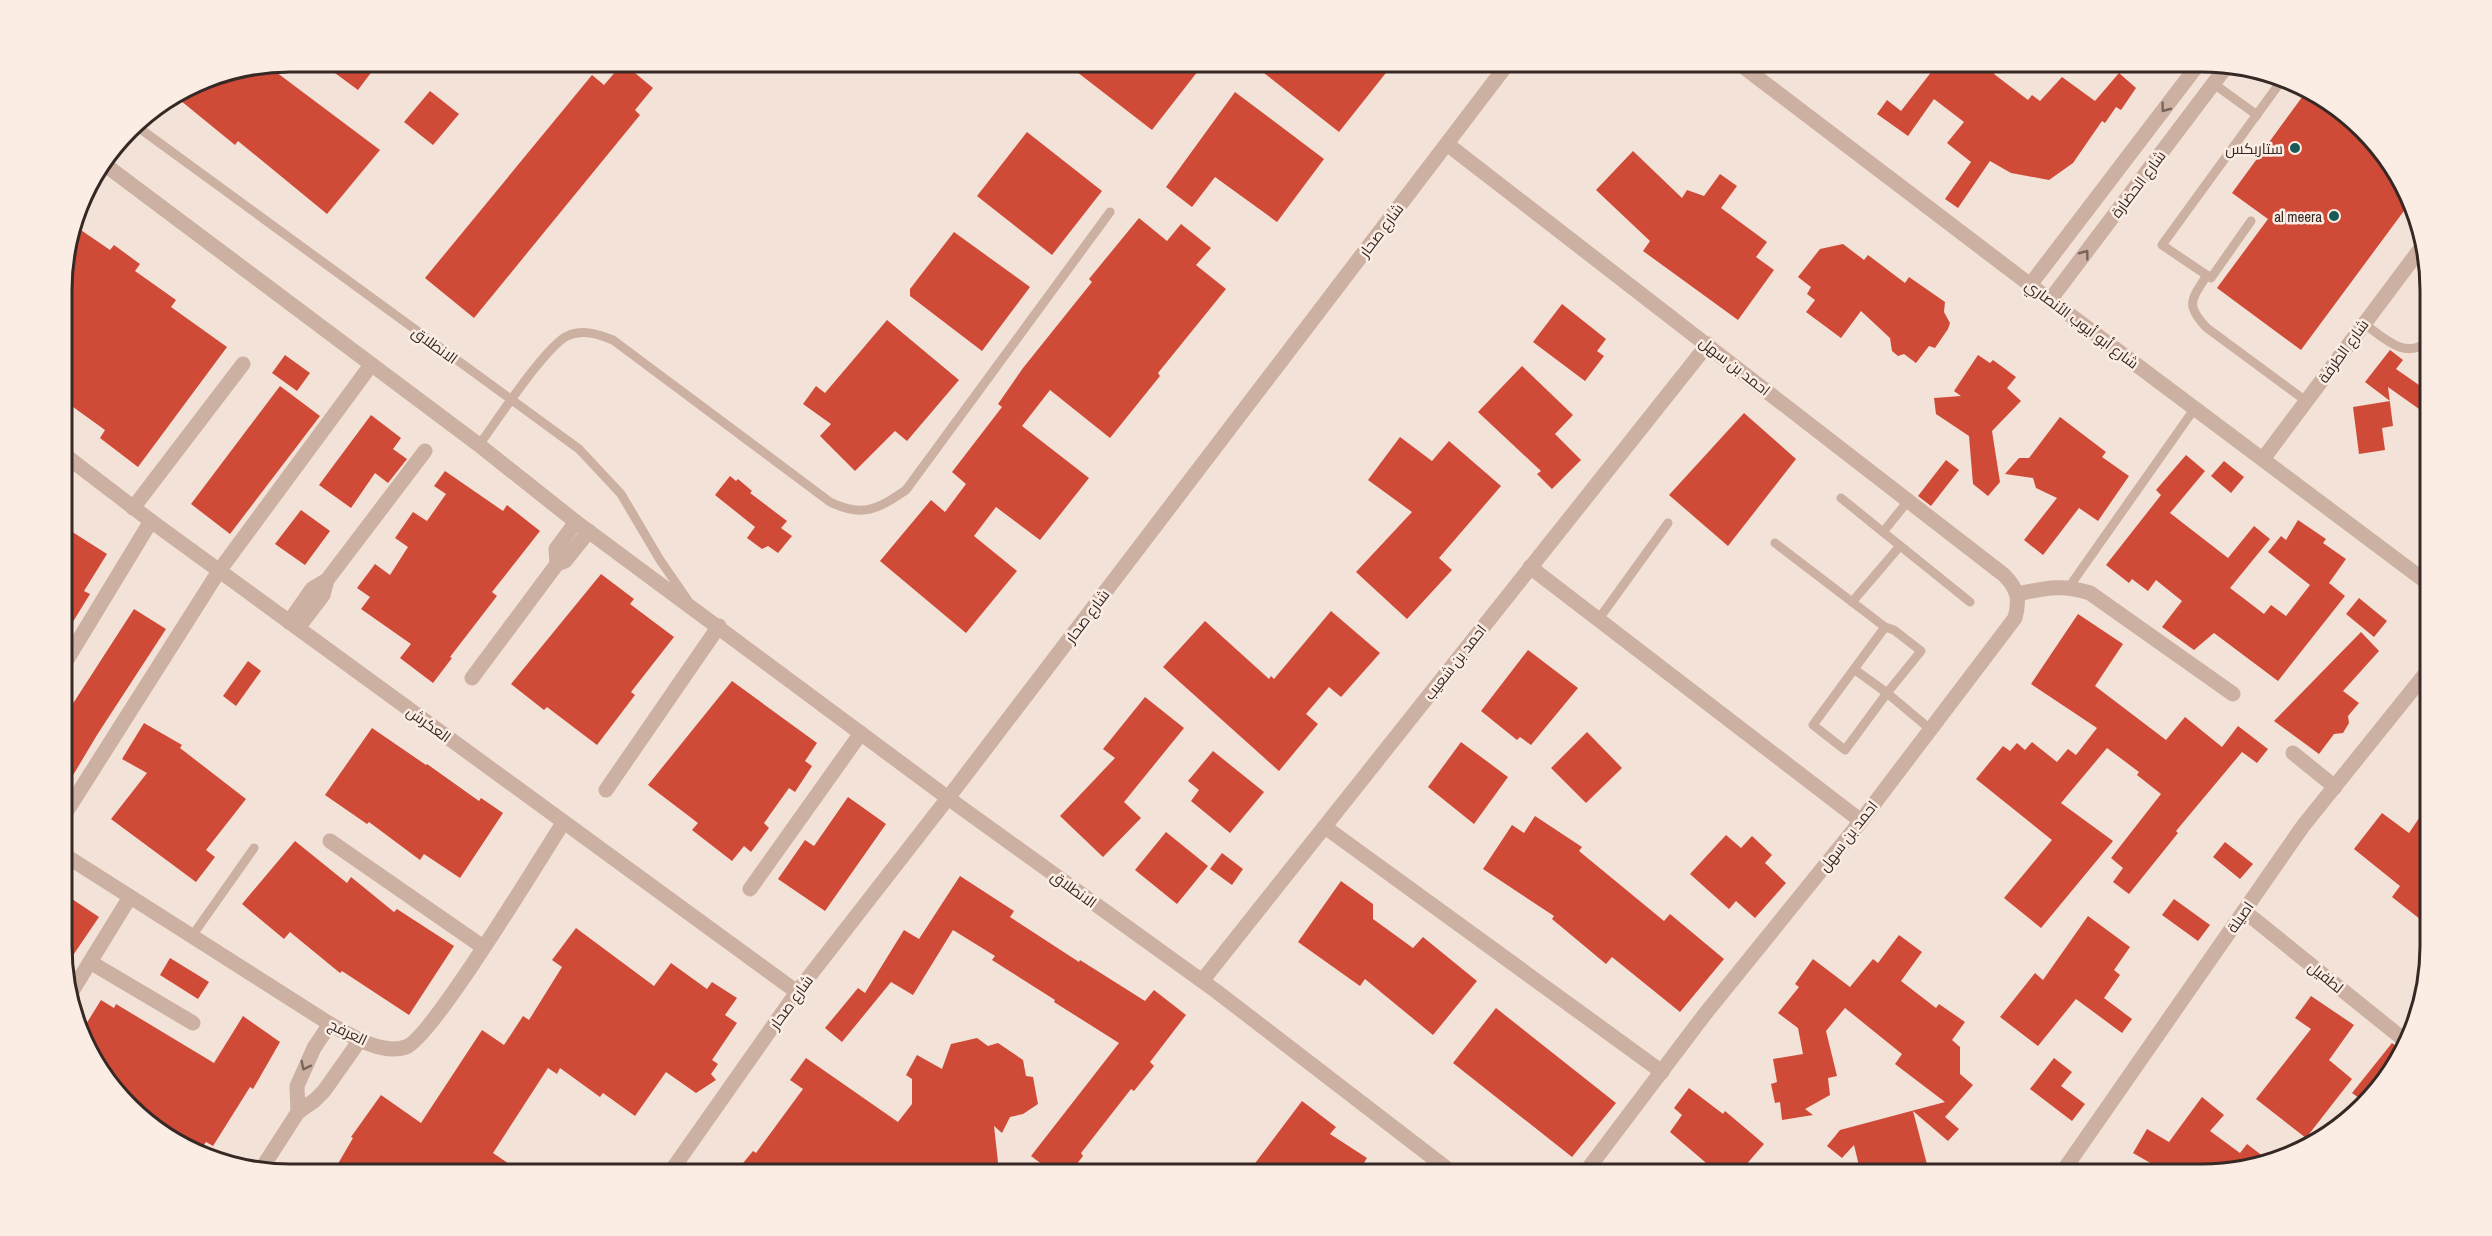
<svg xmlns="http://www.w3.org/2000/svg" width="2492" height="1236" font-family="'Archivo Narrow',Cairo,sans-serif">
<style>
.building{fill:#d04a38}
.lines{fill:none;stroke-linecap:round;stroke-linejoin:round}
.service{stroke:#ccb0a2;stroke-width:9}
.minor{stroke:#ccb0a2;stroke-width:15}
.tertiary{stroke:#ccb0a2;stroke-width:15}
.oneway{stroke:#7a655d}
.poi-dot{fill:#185a57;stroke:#fbede3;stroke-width:2}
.labels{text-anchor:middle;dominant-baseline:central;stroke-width:5;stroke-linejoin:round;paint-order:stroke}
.poi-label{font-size:15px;fill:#362825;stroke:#fbede3;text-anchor:end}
.street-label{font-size:15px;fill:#362825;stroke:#fbede3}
.rim{fill:none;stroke:#362825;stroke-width:3}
</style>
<rect width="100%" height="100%" fill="#f3e2d7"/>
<g class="building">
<polygon points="320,62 379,62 358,90"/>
<polygon points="1086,62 1205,62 1152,130 1077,72"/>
<polygon points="1250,62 1379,62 1389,69 1339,132"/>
<polygon points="1939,62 2003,62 1994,74 2028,100 2032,95 2040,101 2062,77 2095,101 2119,73 2136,88 2121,110 2116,107 2105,123 2102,121 2073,163 2049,180 2011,173 1990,161 1958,208 1945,199 1971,162 1947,143 1964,122 1934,99 1908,136 1877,114 1887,100 1901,111"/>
<polygon points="623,63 653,88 635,110 640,115 474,318 425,278 592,75 604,85"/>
<polygon points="268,66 380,150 327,214 238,141 235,145 175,96 203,79"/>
<polygon points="2308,89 2383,151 2412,200 2301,350 2217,288 2268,219 2232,193"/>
<polygon points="430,91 459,114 433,145 404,122"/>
<polygon points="1235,92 1324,159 1277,222 1215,177 1192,207 1166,187"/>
<polygon points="1027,132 1102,191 1052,255 977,196"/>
<polygon points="1633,151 1682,198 1687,190 1704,196 1720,174 1737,186 1721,208 1767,242 1756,257 1774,270 1738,320 1643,251 1650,241 1596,190"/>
<polygon points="1139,218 1167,241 1181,224 1211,248 1196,265 1226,289 1158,373 1160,376 1110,438 1050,390 1022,426 1089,478 1040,540 996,507 974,536 1017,571 966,633 880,561 931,500 945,512 966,484 952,472 1002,407 998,404 1023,368 1092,282 1089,279"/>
<polygon points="75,226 110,250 114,245 140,264 135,271 176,300 171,307 227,347 138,467 100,438 105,430 62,399 62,275"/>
<polygon points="954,232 1030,287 982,351 910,296 910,289"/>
<polygon points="1843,244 1864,260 1868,255 1905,283 1909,277 1945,302 1944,312 1950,323 1948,329 1935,348 1929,346 1916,363 1904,354 1898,356 1892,351 1890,338 1861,311 1841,338 1806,312 1815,300 1807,294 1811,287 1798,277 1820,249"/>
<polygon points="1562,304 1606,339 1597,351 1604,356 1585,381 1533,342"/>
<polygon points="887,320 959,380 907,441 895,431 855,471 820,436 831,424 803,404 816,386 825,393"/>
<polygon points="2390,350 2403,360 2396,369 2429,392 2429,416 2388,387 2393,426 2382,428 2385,450 2359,454 2353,407 2390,401 2365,382"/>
<polygon points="285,355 310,373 297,391 272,373"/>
<polygon points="1978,355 1990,363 1993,360 2016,377 2007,388 2021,401 1992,431 2000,482 1988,496 1973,484 1969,436 1936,414 1934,398 1961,396 1954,391"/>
<polygon points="1522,366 1573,415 1555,434 1581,460 1552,489 1537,474 1541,471 1478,412"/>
<polygon points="280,386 320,416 230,534 191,504"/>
<polygon points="1744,413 1796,459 1728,546 1669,495"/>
<polygon points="371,415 401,438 393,449 407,459 388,483 375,473 351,508 319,485"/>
<polygon points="2060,417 2106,452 2102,457 2129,476 2098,521 2079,508 2043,555 2024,540 2057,498 2036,488 2033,478 2005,474 2019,458 2029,458"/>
<polygon points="1400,437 1432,461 1449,441 1501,486 1439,558 1452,570 1407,619 1356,572 1412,512 1368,480"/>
<polygon points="2186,455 2205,471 2170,513 2228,558 2254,526 2270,539 2230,588 2264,614 2271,605 2286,616 2310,585 2268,552 2281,536 2286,540 2298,520 2326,539 2323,543 2346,559 2329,583 2345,596 2278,681 2214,633 2194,650 2162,627 2182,601 2156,580 2148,591 2132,579 2129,583 2106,565 2161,495 2156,490"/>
<polygon points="1946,460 1959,470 1931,506 1918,496"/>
<polygon points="2224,461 2244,477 2231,493 2211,476"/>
<polygon points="445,471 503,511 507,505 540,531 492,592 497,596 450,657 452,658 433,683 400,658 411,644 361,609 370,597 357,588 375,564 390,575 408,547 395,538 413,512 427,521 446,494 434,486"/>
<polygon points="730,476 736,481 738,479 752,491 750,493 787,521 781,528 792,536 778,553 768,546 762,549 747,538 755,527 715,495"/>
<polygon points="301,510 330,531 305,565 275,544"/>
<polygon points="63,526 107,554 84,591 90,594 63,638"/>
<polygon points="601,574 634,599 630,604 674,637 631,692 635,695 597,745 547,707 544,710 511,684"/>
<polygon points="2359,598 2387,621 2374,637 2346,614"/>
<polygon points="134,609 166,629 97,735 63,792 63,719"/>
<polygon points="1331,611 1380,653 1341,697 1329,687 1306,714 1318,724 1279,771 1163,667 1205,621 1269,679 1271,676 1274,679"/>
<polygon points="2078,614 2123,644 2095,686 2166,740 2185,717 2222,747 2238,726 2268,749 2257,763 2242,752 2176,831 2178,833 2129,894 2113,882 2123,868 2111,858 2161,794 2137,775 2139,772 2107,748 2061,803 2113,841 2041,928 2004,898 2052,840 1976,779 2003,746 2010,751 2017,743 2025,750 2032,742 2057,762 2068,749 2076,755 2097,728 2031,684"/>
<polygon points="2361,632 2379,651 2343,691 2359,703 2348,716 2349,723 2343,733 2334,734 2319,754 2274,721"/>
<polygon points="1528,650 1578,688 1531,745 1520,737 1517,740 1481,711"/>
<polygon points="248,661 261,671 236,706 223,696"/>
<polygon points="732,681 817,743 805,761 812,766 795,792 789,788 764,823 769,828 751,852 744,846 732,861 692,830 698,823 648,785"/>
<polygon points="1145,697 1184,728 1124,802 1141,818 1103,857 1060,816 1115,758 1103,749"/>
<polygon points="144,723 182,745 180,748 246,799 206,850 215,857 196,882 111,819 147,773 122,759"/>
<polygon points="372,728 426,765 427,764 479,801 481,798 503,813 460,878 424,854 420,860 369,822 367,824 325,795"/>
<polygon points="1587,732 1622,768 1586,803 1551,768"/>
<polygon points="1461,742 1508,777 1474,824 1428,787"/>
<polygon points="1213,751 1264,792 1230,833 1191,801 1199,790 1188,781"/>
<polygon points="848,797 886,824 825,911 778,879 805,840 814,846"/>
<polygon points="2430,802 2430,927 2392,897 2400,886 2354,849 2382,813 2409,833"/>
<polygon points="1535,816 1582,847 1579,851 1664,921 1670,914 1724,959 1680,1012 1612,957 1606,964 1552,919 1554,916 1483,869 1512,825 1524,833"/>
<polygon points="1166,832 1208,866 1177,904 1135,870"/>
<polygon points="1726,835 1741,848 1752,836 1772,855 1765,863 1786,883 1755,918 1736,901 1729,909 1690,874"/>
<polygon points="295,841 347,883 351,877 394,912 397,909 454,946 409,1015 342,971 340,973 290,932 284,939 242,904"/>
<polygon points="2225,842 2253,864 2240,879 2213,857"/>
<polygon points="1222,853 1243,869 1232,885 1210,869"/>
<polygon points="960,876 1014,911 1010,917 1079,962 1080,960 1145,1001 1154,990 1186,1015 1150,1062 1154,1066 1134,1091 1131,1089 1081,1153 1083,1156 1069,1174 1055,1174 1031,1156 1119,1043 1054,1002 1055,1000 992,960 995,956 953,930 913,995 891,982 842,1042 825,1028 858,988 865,993 904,930 919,939"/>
<polygon points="1341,881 1373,904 1373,919 1413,948 1423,937 1477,981 1433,1035 1365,979 1360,986 1298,942"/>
<polygon points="63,893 99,917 63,970"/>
<polygon points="2174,899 2210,925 2198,941 2162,915"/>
<polygon points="2088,916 2130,947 2114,970 2120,975 2104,998 2132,1019 2122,1033 2076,999 2038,1046 2000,1017 2035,973 2043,980"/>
<polygon points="576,928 654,986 671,963 707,989 712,982 737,998 725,1015 737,1023 712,1060 718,1064 711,1074 716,1080 696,1093 666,1072 635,1116 603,1093 600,1097 560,1068 557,1074 548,1068 493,1153 524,1174 332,1174 353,1138 351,1137 381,1095 421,1123 482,1030 504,1045 523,1016 529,1020 562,967 552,960"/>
<polygon points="1899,935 1922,952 1901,981 1936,1008 1939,1004 1965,1022 1952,1040 1960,1047 1960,1074 1973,1085 1945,1117 1959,1129 1948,1141 1913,1111 1928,1168 1904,1174 1861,1174 1854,1145 1842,1158 1827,1146 1840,1130 1945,1102 1895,1064 1902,1054 1845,1008 1826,1031 1837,1076 1828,1078 1830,1095 1805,1109 1813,1115 1782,1120 1780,1102 1775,1103 1771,1084 1777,1082 1773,1059 1803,1054 1798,1028 1778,1013 1799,987 1795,984 1813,959 1850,987 1873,959 1878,963"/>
<polygon points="170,958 209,982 198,999 160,975"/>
<polygon points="2311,996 2354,1025 2329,1060 2352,1079 2306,1138 2256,1099 2311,1029 2295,1018"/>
<polygon points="101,1000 114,1008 116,1004 214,1063 243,1016 280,1042 253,1089 250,1087 213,1146 206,1142 202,1148 198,1145 193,1152 189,1151 109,1085 80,1034"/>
<polygon points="1496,1008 1616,1103 1572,1157 1453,1063"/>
<polygon points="977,1038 988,1046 998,1043 1023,1060 1026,1076 1033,1077 1038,1104 1023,1114 1010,1117 1002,1133 994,1126 998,1162 992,1168 972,1171 968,1165 962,1169 955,1164 949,1174 842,1174 827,1163 818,1174 734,1174 753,1151 756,1153 803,1089 790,1080 806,1058 898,1122 912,1104 912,1079 906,1075 917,1055 942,1069 951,1044"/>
<polygon points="2392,1043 2404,1052 2374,1096 2366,1103 2352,1093"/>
<polygon points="2054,1058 2072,1072 2061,1086 2085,1104 2072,1121 2030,1089"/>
<polygon points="1689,1088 1723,1114 1725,1111 1764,1144 1738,1174 1719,1174 1670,1132 1682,1115 1674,1108"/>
<polygon points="2202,1097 2224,1115 2210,1131 2240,1153 2247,1144 2272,1163 2216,1174 2148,1174 2154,1165 2133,1153 2147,1129 2169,1142"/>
<polygon points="1302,1101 1336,1127 1330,1134 1367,1158 1357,1174 1247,1174"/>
</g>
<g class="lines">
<g class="service">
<polyline points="2214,84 2257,115"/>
<polyline points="135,125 579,449 621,494 660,560 687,599"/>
<polyline points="2251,221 2211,278 2162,245 2282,80"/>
<path d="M2207 275C2191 300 2185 305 2207 328L2306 401"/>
<path d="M2363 323C2383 337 2406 362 2429 340"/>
<path d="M479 445C496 422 545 347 567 336 583 329 598 334 613 340L830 502C863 518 878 509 906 490L1110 212"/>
<polyline points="1841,498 1883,532"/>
<polyline points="1908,501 1883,532 1970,602"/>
<polyline points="1775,543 1885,627"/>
<polyline points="2069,587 2195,408"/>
<polyline points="1852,602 1900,546"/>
<polyline points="1598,620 1668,523"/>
<polyline points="1854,669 1887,693 1921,651 1894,630 1885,627 1813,725 1845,750 1887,693 1930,729"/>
<polyline points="192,936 254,848"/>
</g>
<g class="minor">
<path d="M1447 144 2004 575C2018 589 2020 600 2015 618L1861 821 1705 1014 1584 1174"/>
<polyline points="104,164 479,445 576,522 948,798 1216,991 1454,1174"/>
<polyline points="62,453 151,521 797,992"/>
<polyline points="2263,459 2424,244"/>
<polyline points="133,508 243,364"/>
<polyline points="557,564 556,549 576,522"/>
<polyline points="1530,567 1861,821"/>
<path d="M2018 594C2046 588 2062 584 2090 593L2233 694"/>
<polyline points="289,622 312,589 327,580 425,451"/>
<polyline points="298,628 323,595 327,580"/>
<polyline points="63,666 151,521"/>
<polyline points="472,678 557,564 565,561 589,531"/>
<polyline points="2293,753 2335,787"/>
<polyline points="606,790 719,626"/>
<polyline points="63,817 219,571 371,365"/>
<polyline points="1325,827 1662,1072"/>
<polyline points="330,841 483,947"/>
<path d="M63 854 330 1024C352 1036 381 1055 406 1047 432 1038 541 857 563 823"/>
<polyline points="750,889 861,733"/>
<polyline points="2244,911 2408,1043"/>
<polyline points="90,962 193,1023"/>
<polyline points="1202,981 1708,344"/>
<polyline points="69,996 130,897"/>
<polyline points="298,1112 297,1086 314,1048 330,1024"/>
<polyline points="262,1168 298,1112 315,1100 324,1091 360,1040"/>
<polyline points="669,1174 797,992 948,798 1509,62"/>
<polyline points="2061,1174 2303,826 2430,668"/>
</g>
<g class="tertiary">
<polyline points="1737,62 2050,300 2429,584"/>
<polyline points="2030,285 2200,62"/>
<polyline points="2050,300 2226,67"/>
</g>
</g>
<defs><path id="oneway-chevron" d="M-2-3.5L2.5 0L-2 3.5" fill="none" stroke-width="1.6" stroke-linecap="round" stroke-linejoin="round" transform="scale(1.5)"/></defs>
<g class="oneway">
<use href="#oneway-chevron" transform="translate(2165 108) rotate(127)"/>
<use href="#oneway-chevron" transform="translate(2085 254) rotate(-53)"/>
<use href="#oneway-chevron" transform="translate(305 1066) rotate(117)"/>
</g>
<g class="poi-dot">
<circle cx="2295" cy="148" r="6"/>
<circle cx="2334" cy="216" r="6"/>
</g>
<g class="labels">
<g class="poi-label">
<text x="2283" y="148">ستاربكس</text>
<text x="2322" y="216">al meera</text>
</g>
<g class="street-label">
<text transform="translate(2138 184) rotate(-53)">شارع الحضارة</text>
<text transform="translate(1381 230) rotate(-53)">شارع صحار</text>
<text transform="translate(2082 324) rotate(37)">شارع أبو أيوب الأنصاري</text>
<text transform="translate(435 345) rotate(36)">الانطلاق</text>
<text transform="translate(2343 351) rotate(-54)">شارع الطرفة</text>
<text transform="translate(1735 366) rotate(38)">احمد بن سهل</text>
<text transform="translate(1087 616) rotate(-53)">شارع صحار</text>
<text transform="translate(1455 662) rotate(-52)">احمد بن شعيب</text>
<text transform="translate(429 724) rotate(36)">العكرش</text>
<text transform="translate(1848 836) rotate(-52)">احمد بن سهل</text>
<text transform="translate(1074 889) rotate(36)">الانطلاق</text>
<text transform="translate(2240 917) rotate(-55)">اصيلة</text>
<text transform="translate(2326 977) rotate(39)">لطفيل</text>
<text transform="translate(791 1002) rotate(-54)">شارع صحار</text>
<text transform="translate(348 1032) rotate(26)">العرفج</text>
</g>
</g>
<path d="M0 0H2492V1236H0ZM290 72H2202A218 218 0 0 1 2420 290V946A218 218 0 0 1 2202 1164H290A218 218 0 0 1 72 946V290A218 218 0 0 1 290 72Z" fill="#fbede3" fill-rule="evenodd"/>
<path class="rim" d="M290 72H2202A218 218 0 0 1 2420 290V946A218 218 0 0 1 2202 1164H290A218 218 0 0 1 72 946V290A218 218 0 0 1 290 72Z"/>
</svg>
